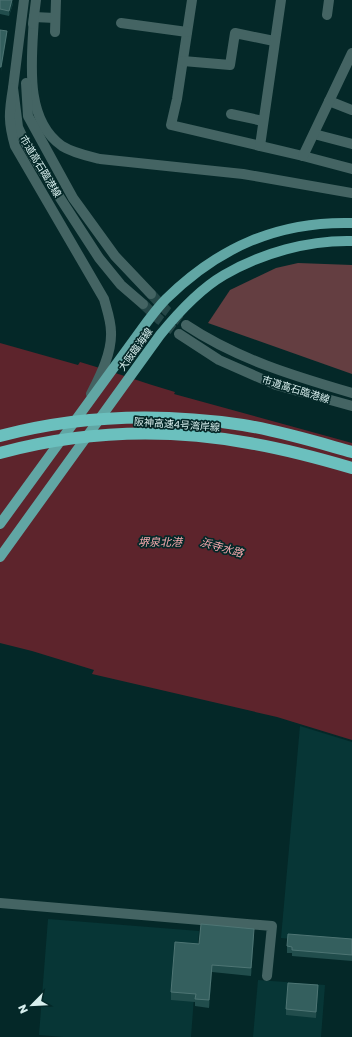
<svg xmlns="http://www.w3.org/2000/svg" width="352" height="1037" font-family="'Golos Text','Noto Sans JP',sans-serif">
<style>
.built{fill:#073636}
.green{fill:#643e41}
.water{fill:#5d242c}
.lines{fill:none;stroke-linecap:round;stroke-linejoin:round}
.minor-tunnel{stroke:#244646;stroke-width:10;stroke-dasharray:10 5;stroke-linecap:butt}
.minor{stroke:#446463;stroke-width:10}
.major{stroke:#61a6a4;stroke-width:10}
.highway{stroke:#6bc0be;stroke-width:12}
.wall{fill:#214d4c}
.shaded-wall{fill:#0d3736}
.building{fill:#345f5e;stroke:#4e7574}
.labels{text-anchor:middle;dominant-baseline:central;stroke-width:3.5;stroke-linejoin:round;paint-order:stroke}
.street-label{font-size:10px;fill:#d8efee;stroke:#042828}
.water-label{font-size:11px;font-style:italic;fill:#f4a8ad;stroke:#042828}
</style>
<rect width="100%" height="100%" fill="#042828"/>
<g class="built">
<polygon points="300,726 352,742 352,944 281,938"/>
<polygon points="48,919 199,931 191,1037 63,1037 39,1035"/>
<polygon points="258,980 325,985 321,1037 253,1037"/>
</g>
<polygon class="green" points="298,263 352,265 352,374 208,323 230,290 276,268"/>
<path class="water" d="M0 343 78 365 80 362C112 371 143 383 175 392L174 394 352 443V740L277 717 92 674 94 670 32 651 0 643Z"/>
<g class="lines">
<g class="minor-tunnel">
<polyline points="151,294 167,311 186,325"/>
<polyline points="143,304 160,320 179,334"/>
</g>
<g class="minor">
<polyline points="24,0 13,88 18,127 25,142 36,161 99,258 121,285 143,304"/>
<polyline points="192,0 177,99 171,125 303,156 352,169"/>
<polyline points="327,15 329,0"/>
<path d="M34 17C32 58 23 119 62 146 73 153 88 156 100 159L243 174 352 193"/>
<polyline points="34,17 55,18"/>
<polyline points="121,23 187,32"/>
<polyline points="33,24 36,0"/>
<polyline points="55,32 56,0"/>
<polyline points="183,61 230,65 235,33 274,41"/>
<polyline points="26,83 28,116 73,198 115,256 151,294"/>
<path d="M13 88C9 112 8 122 15 146L104 299C107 310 111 321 111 332 112 353 100 376 91 394"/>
<polyline points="329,101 352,110"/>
<polyline points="231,114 263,121"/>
<polyline points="314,134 352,144"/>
<polyline points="260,146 281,0"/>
<polyline points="303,156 352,53"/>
<path d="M186 325C237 359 294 376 352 393"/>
<polyline points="179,334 219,360 276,385 352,406"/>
<polyline points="0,903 272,926 267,976"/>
</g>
<g class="major">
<path d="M0 524 147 322C153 314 159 306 166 299 219 247 278 221 352 223"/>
<path d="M0 557 160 335C177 314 200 289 224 275 262 253 308 240 352 241"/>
</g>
<g class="highway">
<path d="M0 436C79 415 162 413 243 425 280 431 316 442 352 452"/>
<path d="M0 453C81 431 166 428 249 443 284 449 318 458 352 468"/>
</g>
</g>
<g class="wall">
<polygon points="0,0 13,4 9,16 0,14"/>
<polygon points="254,936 251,976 212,972 209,1008 195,1006 195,1002 171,1000 171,992 199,944"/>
<polygon points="352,939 352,961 292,956 292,953 287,953 287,946"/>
<polygon points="318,991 316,1018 286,1015 286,1009"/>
</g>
<g class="shaded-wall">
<polygon points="12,0 13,4 9,16 9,11"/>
<polygon points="7,31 7,36 1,72 1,67"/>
<polygon points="254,929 254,936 251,976 251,968"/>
<polygon points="212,965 212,972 209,1008 209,1000"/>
<polygon points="318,985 318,991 316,1018 316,1012"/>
</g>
<g class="building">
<polygon points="0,0 12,0 9,11 0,9"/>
<polygon points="0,30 7,31 1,67 0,67"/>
<polygon points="201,924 254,929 251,968 212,965 209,1000 195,999 196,994 171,992 175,942 199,944"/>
<polygon points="288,934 352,939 352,955 292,950 292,947 287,946"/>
<polygon points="288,983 318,985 316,1012 286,1009"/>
</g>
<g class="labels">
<g class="street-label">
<text transform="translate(41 166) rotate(59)">市道高石臨港線</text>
<text transform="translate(135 349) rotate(-54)">大阪臨海線</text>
<text transform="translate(296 389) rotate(17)">市道高石臨港線</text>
<text transform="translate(177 424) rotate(4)">阪神高速4号湾岸線</text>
</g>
<g class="water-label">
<text x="160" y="541">堺泉北港</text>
<text transform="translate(222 547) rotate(16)">浜寺水路</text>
</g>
</g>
<g transform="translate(32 1005) rotate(246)" stroke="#042828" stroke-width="3" paint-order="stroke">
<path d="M0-3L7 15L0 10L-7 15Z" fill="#d8efee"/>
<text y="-6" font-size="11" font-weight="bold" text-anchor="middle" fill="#d8efee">N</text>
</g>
</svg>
